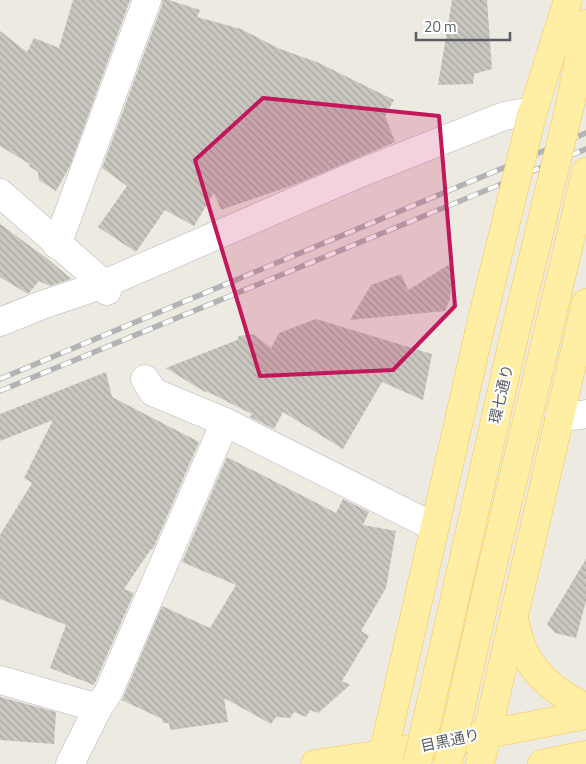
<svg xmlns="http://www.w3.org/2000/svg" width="586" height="764" font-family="'Titillium Web','Noto Sans JP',sans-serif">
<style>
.building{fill:url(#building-back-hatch)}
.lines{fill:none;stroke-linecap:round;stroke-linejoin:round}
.street-casing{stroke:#b6b9be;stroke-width:29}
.primary-casing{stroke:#f9c74e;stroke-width:29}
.street{stroke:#fff;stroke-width:28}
.primary{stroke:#ffefa4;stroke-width:28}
.rail-casing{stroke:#b2b3b4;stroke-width:5.5}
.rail{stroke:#fff;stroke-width:4;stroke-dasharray:11;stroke-linecap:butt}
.primary-bridge-casing{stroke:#f9c74e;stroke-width:29;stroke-linecap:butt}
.primary-bridge{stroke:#ffefa4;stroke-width:28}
.marked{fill:#c2185b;fill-opacity:0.2;stroke:#c2185b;stroke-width:4;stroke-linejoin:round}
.labels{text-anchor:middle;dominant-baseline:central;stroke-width:4;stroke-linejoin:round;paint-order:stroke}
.street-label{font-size:15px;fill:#595e63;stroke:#fff}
</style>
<defs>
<pattern id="building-back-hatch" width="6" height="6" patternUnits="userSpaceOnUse" patternTransform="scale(1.25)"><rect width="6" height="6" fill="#cac7c0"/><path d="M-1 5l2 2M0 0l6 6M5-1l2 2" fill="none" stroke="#a7a5a0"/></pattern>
</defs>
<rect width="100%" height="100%" fill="#edeae1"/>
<g class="building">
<polygon points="73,0 130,0 70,166 56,191 39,180 38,172 29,166 30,164 0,146 0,31 27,52 34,38 59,48"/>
<polygon points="162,0 169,0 200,10 197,17 241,29 280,49 317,62 394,100 385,116 395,142 296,184 221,210 214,193 194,226 165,210 136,252 98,227 127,186 102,168 162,5"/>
<polygon points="452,0 487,0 492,69 474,74 473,84 438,85"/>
<polygon points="0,224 49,260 71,279 50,286 39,281 28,294 0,277"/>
<polygon points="453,262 450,299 445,311 350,320 371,285 401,274 408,290"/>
<polygon points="316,319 432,354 423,400 382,382 343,449 283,412 274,429 250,417 252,414 206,391 205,392 166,368 237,340 239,336 253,334 271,348 279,333"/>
<polygon points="106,372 112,397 199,442 153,549 151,549 124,589 134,593 94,685 50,668 66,625 0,599 0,535 32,483 24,478 53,420 0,441 0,414"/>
<polygon points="227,457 336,513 343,499 369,512 363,525 396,531 386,588 361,631 369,636 342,681 350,685 318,713 310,710 306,717 294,712 290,718 276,717 271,724 224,698 228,722 170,730 169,723 163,723 162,719 122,700 162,606 210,628 236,585 182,562"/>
<polygon points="586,559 586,601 576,638 555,633 547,624"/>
<polygon points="0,697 56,712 54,744 0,740"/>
</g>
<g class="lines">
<g class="street-casing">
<g id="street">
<polyline points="0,193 104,284 107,291"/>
<polyline points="57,245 147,0"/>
<polyline points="0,322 42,305 104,284 358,174 504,116 533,111"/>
<polyline points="145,379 153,392 225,422 434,527"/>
<polyline points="559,418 586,414"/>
<polyline points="0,680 98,708"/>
<polyline points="70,764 98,708 108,693 225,422"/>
</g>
</g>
<g class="primary-casing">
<g id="primary">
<polyline points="570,105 586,24"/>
<polyline points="533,111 568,0"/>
<polyline points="459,580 513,341"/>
<polyline points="488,585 586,172"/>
<path d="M514 620C517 631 520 643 525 654 537 677 562 697 586 707"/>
<polyline points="315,764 383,754 586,715"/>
<polyline points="381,764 478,337"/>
<polyline points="480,764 586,303"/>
<polyline points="542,764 586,755"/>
</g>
</g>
<use href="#street" class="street"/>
<use href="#primary" class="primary"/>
<g class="rail-casing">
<g id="rail">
<polyline points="0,379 586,133"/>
<polyline points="0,391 586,149"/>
</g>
</g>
<use href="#rail" class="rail"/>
<g class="primary-bridge-casing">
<g id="primary-bridge">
<polyline points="478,337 533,111"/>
<polyline points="513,341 570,105"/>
<polyline points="417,764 459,580"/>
<polyline points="448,764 488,585"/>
</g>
</g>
<use href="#primary-bridge" class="primary-bridge"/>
</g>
<path class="marked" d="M263 98 439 116 455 306 393 370 260 376 195 160Z"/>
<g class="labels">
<g class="street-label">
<text transform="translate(501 394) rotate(-77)">環七通り</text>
<text transform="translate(450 740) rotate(-12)">目黒通り</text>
</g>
</g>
<path d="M416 32v8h94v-8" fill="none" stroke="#595e63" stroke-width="2.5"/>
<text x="424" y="32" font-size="15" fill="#595e63" stroke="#ffffff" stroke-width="4" paint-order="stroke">20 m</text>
</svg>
